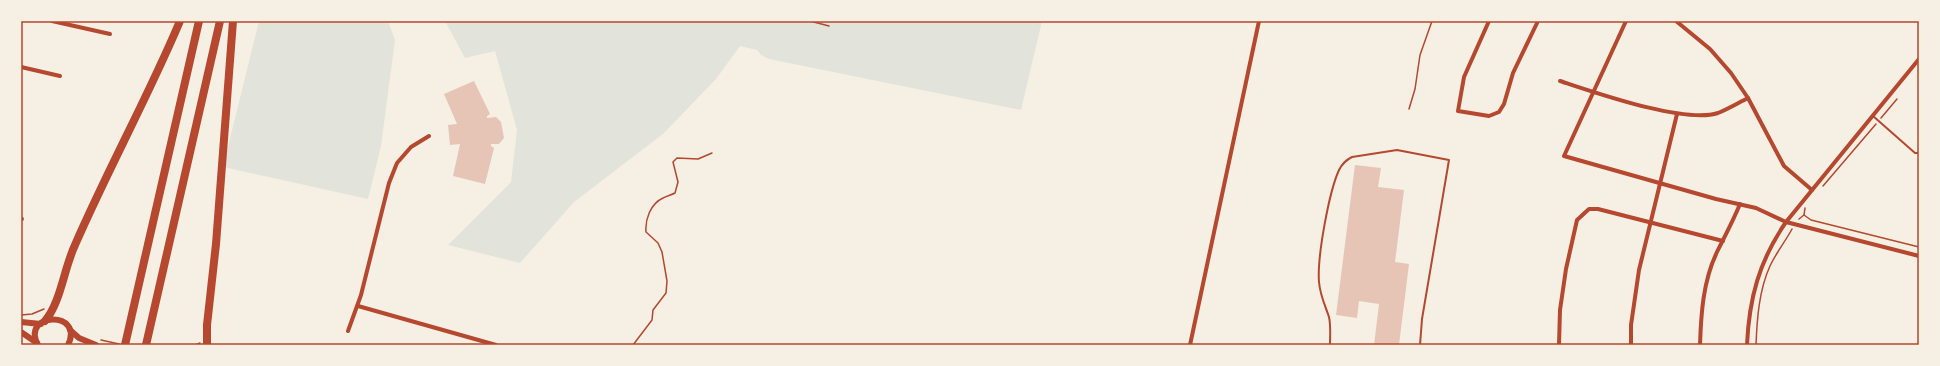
<svg xmlns="http://www.w3.org/2000/svg" width="1940" height="366" font-family="Barlow,sans-serif">
<style>
.green{fill:#e2e4dc}
.building{fill:#e6c5b7}
.lines{fill:none;stroke-linecap:round;stroke-linejoin:round}
.path{stroke:#b5482f;stroke-width:1.5}
.service{stroke:#b5482f;stroke-width:2}
.minor{stroke:#b5482f;stroke-width:4}
.secondary{stroke:#b5482f;stroke-width:6}
.motorway{stroke:#b5482f;stroke-width:8}
.neatline{fill:none;stroke:#b5482f;stroke-width:1.5}
</style>
<rect width="100%" height="100%" fill="#f6efe4"/>
<g class="green">
<polygon points="259,21 388,21 395,40 381,146 368,199 223,167"/>
<polygon points="445,21 1042,21 1021,110 769,59 761,55 757,50 740,46 716,79 663,134 574,202 520,263 448,245 511,182 517,130 495,51 465,58"/>
</g>
<g class="building">
<polygon points="474,81 490,114 487,116 487,118 496,117 501,122 504,138 499,144 491,144 491,146 494,148 485,184 453,176 460,144 450,145 448,125 457,124 444,94"/>
<polygon points="1355,165 1381,168 1378,187 1404,190 1395,262 1409,264 1399,345 1374,345 1379,304 1359,301 1357,318 1336,315"/>
</g>
<g class="lines">
<g class="path">
<polyline points="782,21 786,21"/>
<polyline points="810,21 829,26"/>
<polyline points="1409,109 1415,89 1420,55 1432,21"/>
<polyline points="1881,118 1897,99"/>
<polyline points="1823,186 1876,124"/>
<polyline points="1804,215 1811,220 1919,247"/>
<polyline points="1799,219 1804,215 1805,208"/>
<polyline points="21,315 32,314 44,309"/>
<polyline points="101,340 119,344"/>
<polyline points="195,345 200,343"/>
<path d="M633 345 652 320 653 310 666 293 667 281 662 252 658 243 646 232C645 220 650 204 663 198 667 196 671 195 675 193L678 182 673 162 677 158 698 159 712 153"/>
<path d="M1756 345C1757 319 1759 290 1770 266 1776 253 1785 242 1792 229"/>
</g>
<g class="service">
<polyline points="1873,116 1915,153 1919,153"/>
<path d="M1330 345C1330 336 1331 326 1329 317 1325 305 1320 295 1319 282 1317 257 1329 192 1339 170 1342 164 1346 160 1352 157L1397 150 1449 160 1422 319 1420 345"/>
</g>
<g class="minor">
<polyline points="52,21 110,34"/>
<polyline points="1489,21 1464,77 1458,111 1489,116 1499,112 1504,104 1513,73 1538,21"/>
<polyline points="1626,21 1564,156 1716,199 1756,208 1786,222 1919,256"/>
<polyline points="1676,21 1710,49 1731,73 1748,98 1784,166 1812,190"/>
<polyline points="21,67 60,76"/>
<path d="M1560 81C1594 92 1684 124 1718 113 1728 109 1738 103 1748 98"/>
<polyline points="21,219 22,219"/>
<polyline points="358,306 496,345"/>
<polyline points="348,331 361,295 389,183 397,163 411,147 429,136"/>
<polyline points="1190,345 1259,21"/>
<polyline points="1559,345 1560,310 1566,269 1577,220 1589,209 1598,209 1723,241"/>
<polyline points="1631,345 1631,325 1639,270 1677,114"/>
<path d="M1700 345C1701 314 1703 281 1717 252 1725 236 1733 221 1740 204"/>
<path d="M1747 345C1749 299 1759 261 1786 222L1919 59"/>
</g>
<g class="secondary">
<polyline points="21,322 41,324"/>
<polyline points="70,330 79,338 96,345"/>
<polyline points="21,332 37,343"/>
<path d="M38 345C20 312 85 310 68 345"/>
</g>
<g class="motorway">
<path d="M45 321C61 302 64 268 75 245 108 169 148 97 180 21"/>
<polyline points="125,345 199,21"/>
<polyline points="146,345 220,21"/>
<polyline points="207,345 207,325 216,244 233,21"/>
</g>
</g>
<rect width="1940" height="366" fill="none" stroke="#f6efe4" stroke-width="44"/>
<rect x="22" y="22" width="1896" height="322" class="neatline"/>
</svg>
